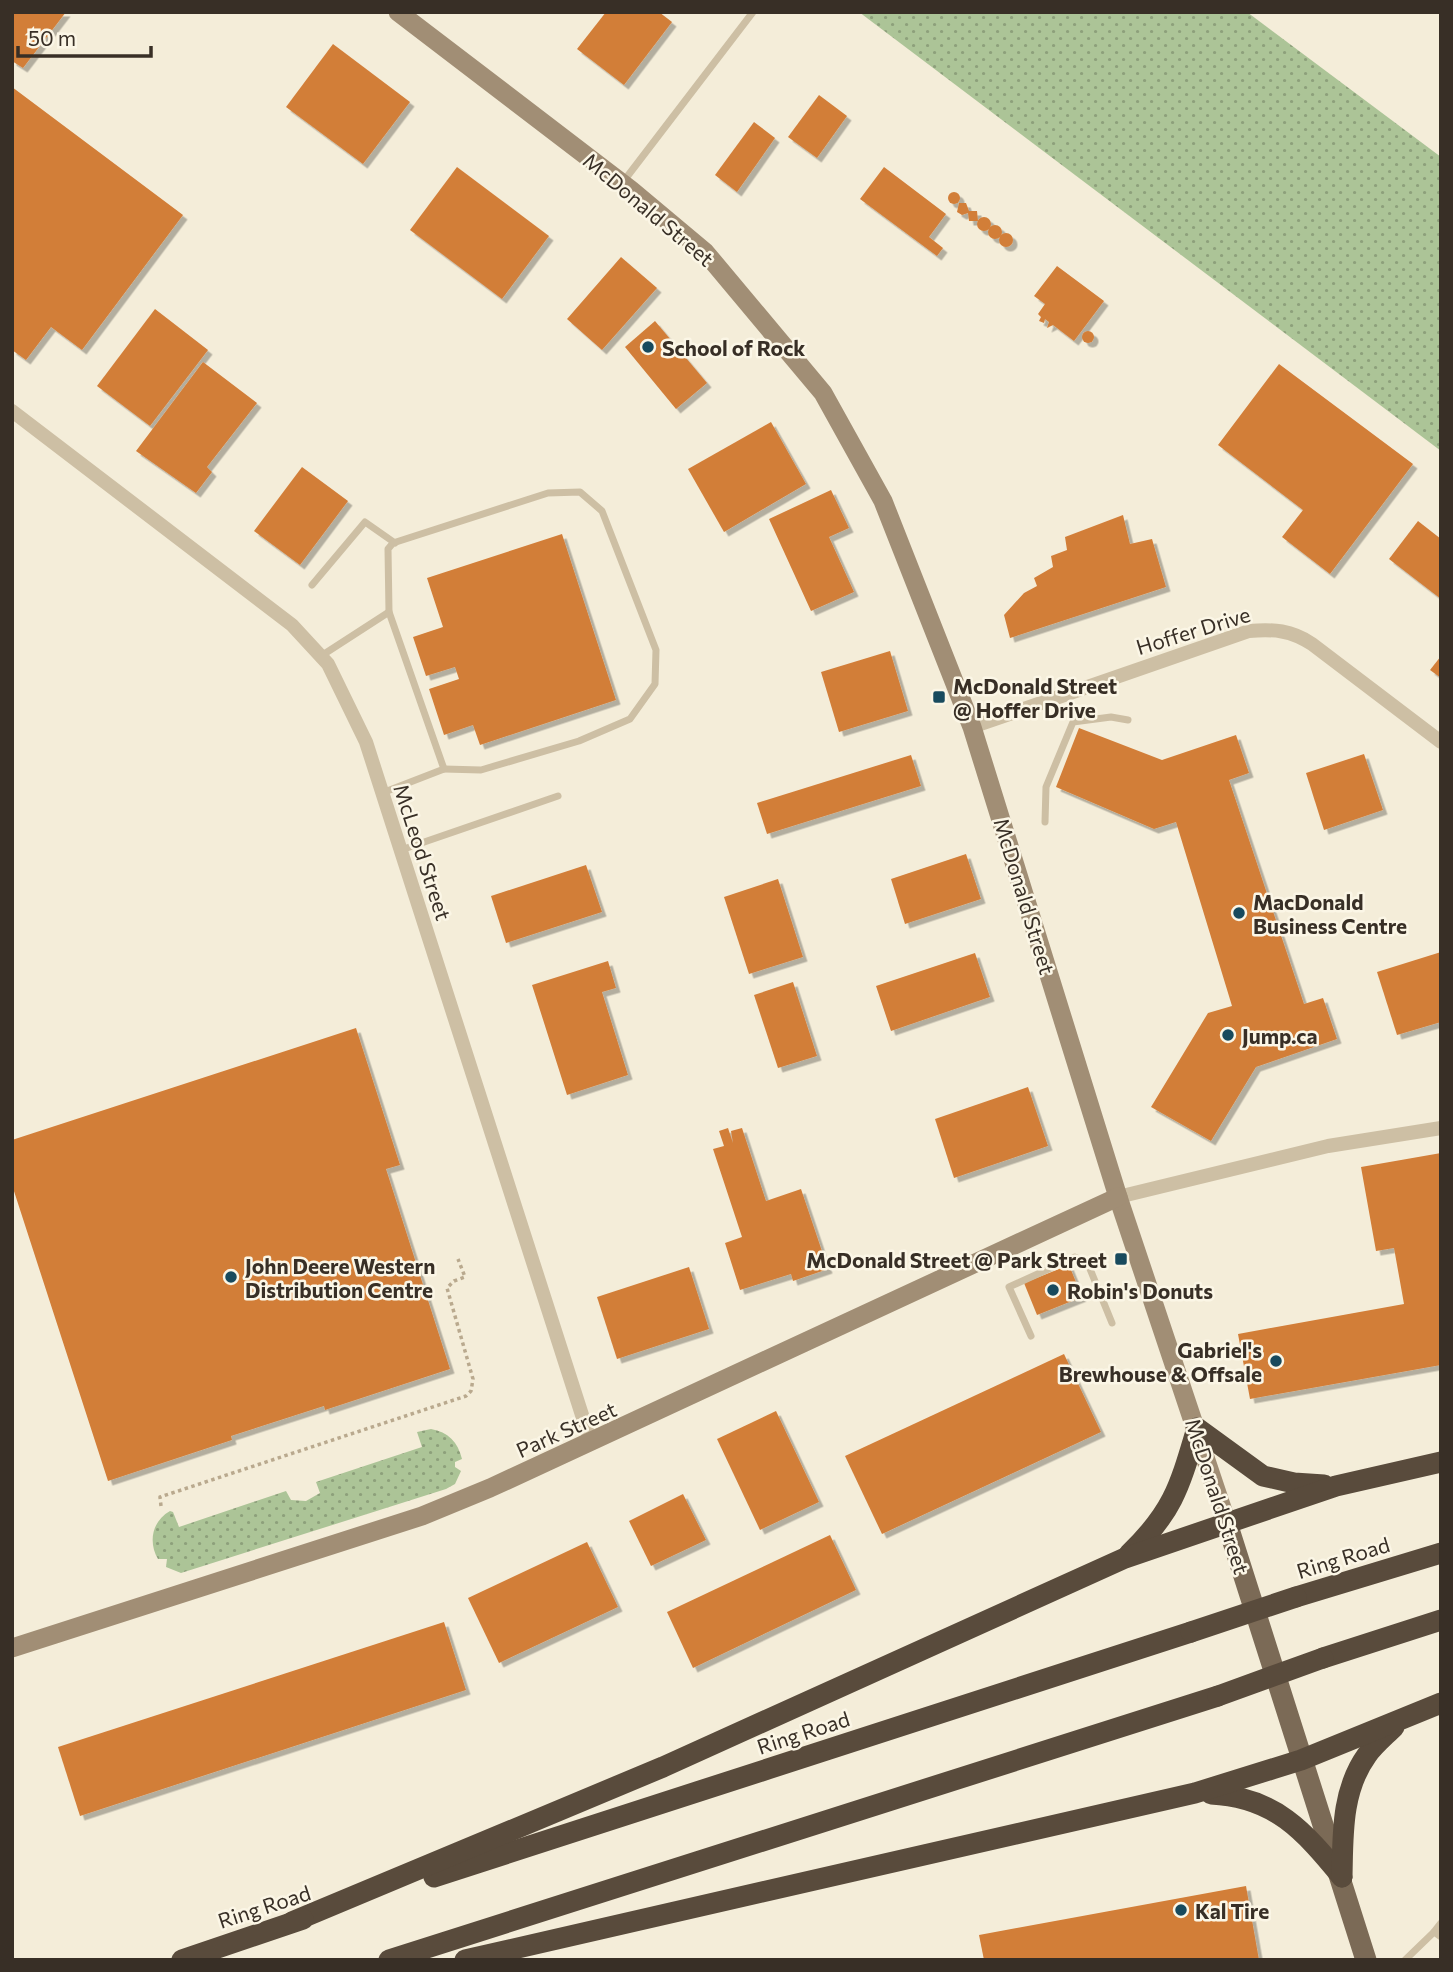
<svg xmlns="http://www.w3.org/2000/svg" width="1453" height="1972" font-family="Commissioner,sans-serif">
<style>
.grass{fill:url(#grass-dots)}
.building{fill:#d27e39;filter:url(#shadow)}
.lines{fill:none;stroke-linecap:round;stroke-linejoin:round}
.path{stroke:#b9a98e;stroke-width:3.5;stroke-dasharray:3.5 3.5;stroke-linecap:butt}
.lane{stroke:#cdbfa4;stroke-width:7}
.street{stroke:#cdbfa4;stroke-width:14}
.secondary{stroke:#a18e75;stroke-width:19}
.primary{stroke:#7b6a56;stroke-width:21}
.highway{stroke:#594b3c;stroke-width:21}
.highway-bridge{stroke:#594b3c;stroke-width:21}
.poi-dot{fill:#184a5d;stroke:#fbf6e6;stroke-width:2.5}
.labels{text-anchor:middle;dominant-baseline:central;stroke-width:5;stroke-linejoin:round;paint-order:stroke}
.street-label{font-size:21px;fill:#382f26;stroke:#fbf6e6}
.poi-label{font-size:21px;font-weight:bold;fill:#382f26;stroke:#fbf6e6;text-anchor:start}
</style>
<defs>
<pattern id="grass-dots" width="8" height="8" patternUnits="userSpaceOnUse" patternTransform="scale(1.75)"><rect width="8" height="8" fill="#acc497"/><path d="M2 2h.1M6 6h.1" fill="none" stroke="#8da07b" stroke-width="1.8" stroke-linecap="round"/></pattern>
<filter id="shadow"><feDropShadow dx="4.5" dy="4.5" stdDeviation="0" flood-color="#0004"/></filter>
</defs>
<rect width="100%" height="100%" fill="#f4edd9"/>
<g class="grass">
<polygon points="859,12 1247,12 1441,157 1441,451"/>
<path d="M431 1429C448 1432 458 1442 462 1459L455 1462V1467L461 1471 455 1484 446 1489 181 1573 166 1567 167 1559H158C148 1542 152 1521 170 1511L173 1512 179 1527 286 1491 291 1500 306 1501 320 1493 316 1482 422 1447 417 1432Z"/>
</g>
<g class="building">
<polygon points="12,12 66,12 23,68 12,61"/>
<polygon points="606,12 659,12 672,22 624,85 577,49"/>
<polygon points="333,44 410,102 363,164 286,107"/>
<polygon points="12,87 183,215 82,350 51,327 26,360 12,350"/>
<polygon points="819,95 847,116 817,158 788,137"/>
<polygon points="754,122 775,138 737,192 715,175"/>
<polygon points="457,167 549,236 502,299 410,230"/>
<polygon points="884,167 946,214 929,237 943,248 937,256 860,199"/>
<circle cx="954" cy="198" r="6"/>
<polygon points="959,203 966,203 969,211 977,211 978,221 969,221 968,213 962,215 957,212"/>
<circle cx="984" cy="224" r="7"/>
<circle cx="995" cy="232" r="7"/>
<circle cx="1006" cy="240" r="7"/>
<polygon points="621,257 657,288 602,350 567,319"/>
<polygon points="1057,266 1104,301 1074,341 1053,325 1047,328 1049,322 1045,319 1044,323 1039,321 1041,317 1038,314 1045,304 1034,296"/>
<polygon points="155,309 208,350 150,426 97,386"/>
<polygon points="655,321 707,383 676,409 625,347"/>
<circle cx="1088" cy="337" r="6"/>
<polygon points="203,362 257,403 207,467 212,472 196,493 136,451"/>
<polygon points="1279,364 1413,464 1330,574 1282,537 1303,510 1218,445"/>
<polygon points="771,422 806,484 724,532 688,469"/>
<polygon points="302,467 348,501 300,565 254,531"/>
<polygon points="831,490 849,528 829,537 854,592 811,611 769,519"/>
<polygon points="1123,515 1130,544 1152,539 1166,587 1010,638 1004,615 1024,593 1037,586 1034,578 1053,567 1051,556 1067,550 1065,537"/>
<polygon points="1418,521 1441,539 1441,599 1389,559"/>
<polygon points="562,534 616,700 480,745 473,725 444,735 429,689 459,679 455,667 426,676 413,637 443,627 427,578"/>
<polygon points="890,651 908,711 839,732 821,672"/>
<polygon points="1441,656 1441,678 1430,670"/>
<polygon points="1079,728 1162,760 1236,735 1249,773 1229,780 1304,1004 1323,998 1337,1039 1256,1067 1211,1141 1151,1107 1208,1013 1232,1006 1176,822 1154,829 1056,787"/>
<polygon points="1364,754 1383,810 1324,830 1306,773"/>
<polygon points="911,755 921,786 767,834 757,803"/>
<polygon points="966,854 981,899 905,924 891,879"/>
<polygon points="586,865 602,912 506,943 491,896"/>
<polygon points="778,879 803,957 749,974 724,897"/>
<polygon points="1441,952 1441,1022 1397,1035 1377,972"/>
<polygon points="975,953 990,997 891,1031 876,986"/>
<polygon points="608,961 616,988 602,992 628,1075 567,1095 532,985"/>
<polygon points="793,982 817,1056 778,1068 754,995"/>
<polygon points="356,1028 400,1165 386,1169 450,1369 325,1410 324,1406 231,1436 232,1440 108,1481 12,1185 12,1140"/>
<polygon points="1028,1087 1048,1146 954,1178 935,1119"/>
<polygon points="728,1128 733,1143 731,1131 742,1128 766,1201 801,1189 828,1269 793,1281 791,1274 740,1290 725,1243 742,1237 713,1149 724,1146 719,1131"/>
<polygon points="1441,1153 1441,1365 1250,1399 1238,1334 1404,1304 1394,1248 1376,1251 1361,1167"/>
<polygon points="1069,1265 1082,1297 1037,1315 1024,1283"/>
<polygon points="689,1267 709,1329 617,1359 597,1297"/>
<polygon points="1064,1354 1101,1432 882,1534 845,1456"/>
<polygon points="776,1411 819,1502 760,1530 717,1439"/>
<polygon points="683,1494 706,1540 651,1566 629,1521"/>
<polygon points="830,1535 856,1590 693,1668 667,1612"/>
<polygon points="587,1542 618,1607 499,1663 468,1598"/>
<polygon points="444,1622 466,1690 80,1816 58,1747"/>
<polygon points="1246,1886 1259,1960 984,1960 979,1935"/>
</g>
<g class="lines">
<polyline class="path" points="161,1506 160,1497 466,1396 471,1391 473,1379 447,1288 454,1281 465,1277 458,1259"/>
<g class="lane">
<polyline points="623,182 753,12"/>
<polyline points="312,585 365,522 395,543"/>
<polyline points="389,612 388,549 393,543 548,493 580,492 602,511 656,650 655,684 630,719 579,741 481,770 444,769"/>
<polyline points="321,656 389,612 444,769 382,793"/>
<polyline points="1045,822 1046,787 1073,722 1111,717 1128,720"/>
<polyline points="401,850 558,796"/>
<polyline points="1031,1336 1009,1287 1075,1257 1088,1264 1112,1323"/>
<polyline points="1434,1932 1441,1923"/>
<polyline points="1405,1960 1434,1932 1441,1937"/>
</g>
<g class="street">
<polyline points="12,411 292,625 328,664 366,742 591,1443"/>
<path d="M972 727 1249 631C1274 629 1291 630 1312 644L1441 742"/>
<polyline points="1118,1197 1328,1146 1441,1128"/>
</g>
<g class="secondary">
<polyline points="398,12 631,190 705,252 823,393 883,501 972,727 1118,1197 1227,1523"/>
<polyline points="12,1648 422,1516 490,1488 1118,1197"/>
</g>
<polyline class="primary" points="1227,1523 1366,1960"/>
<g class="highway">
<path d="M1129 1554C1174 1511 1180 1485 1197 1428L1263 1476 1294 1483 1324 1485"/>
<polyline points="1296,1597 1441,1553"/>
<polyline points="1323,1658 1441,1620"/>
<path d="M1211 1794C1275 1797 1304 1831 1342 1877"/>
<polyline points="434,1877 1191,1632"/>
<path d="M1342 1877C1343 1836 1341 1791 1367 1755 1374 1745 1385 1736 1394 1727"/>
<polyline points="292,1922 663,1767 1125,1558 1336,1486 1441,1462"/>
<polyline points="182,1960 303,1919"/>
<polyline points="389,1960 1218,1696"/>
<polyline points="465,1960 1195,1793 1301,1760 1441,1703"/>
</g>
<g class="highway-bridge">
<polyline points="1191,1632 1296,1597"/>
<polyline points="1218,1696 1323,1658"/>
</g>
</g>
<g class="poi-dot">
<circle cx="648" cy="347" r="7"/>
<rect x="932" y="690" width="14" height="14" rx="3.5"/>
<circle cx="1239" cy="913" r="7"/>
<circle cx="1228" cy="1035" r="7"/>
<rect x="1114" y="1252" width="14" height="14" rx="3.5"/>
<circle cx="231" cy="1277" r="7"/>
<circle cx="1053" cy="1290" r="7"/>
<circle cx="1276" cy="1361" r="7"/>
<circle cx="1181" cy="1910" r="7"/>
</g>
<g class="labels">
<g class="street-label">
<text transform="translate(649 209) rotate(40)">McDonald Street</text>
<text transform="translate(1193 630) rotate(-17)">Hoffer Drive</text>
<text transform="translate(423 852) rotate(72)">McLeod Street</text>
<text transform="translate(1025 896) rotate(73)">McDonald Street</text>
<text transform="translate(566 1429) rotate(-24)">Park Street</text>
<text transform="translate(1218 1496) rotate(72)">McDonald Street</text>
<text transform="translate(1343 1557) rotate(-17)">Ring Road</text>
<text transform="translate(803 1732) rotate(-18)">Ring Road</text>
<text transform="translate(264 1906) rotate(-18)">Ring Road</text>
</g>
<g class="poi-label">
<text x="662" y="347">School of Rock</text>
<text x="953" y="685">McDonald Street<tspan x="953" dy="24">@ Hoffer Drive</tspan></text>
<text x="1253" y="901">MacDonald<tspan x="1253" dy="24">Business Centre</tspan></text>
<text x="1242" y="1035">Jump.ca</text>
<text x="1107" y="1259" text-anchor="end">McDonald Street @ Park Street</text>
<text x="245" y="1265">John Deere Western<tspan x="245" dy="24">Distribution Centre</tspan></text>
<text x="1067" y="1290">Robin's Donuts</text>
<text x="1262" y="1349" text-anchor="end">Gabriel's<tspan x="1262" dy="24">Brewhouse &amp; Offsale</tspan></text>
<text x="1195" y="1910">Kal Tire</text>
</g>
</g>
<rect width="1453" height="1972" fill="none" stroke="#382f26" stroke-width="28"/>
<path d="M18 46v10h133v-10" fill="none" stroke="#382f26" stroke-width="3.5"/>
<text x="28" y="46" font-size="21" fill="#382f26" stroke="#fbf6e6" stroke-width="5" paint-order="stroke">50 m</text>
</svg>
